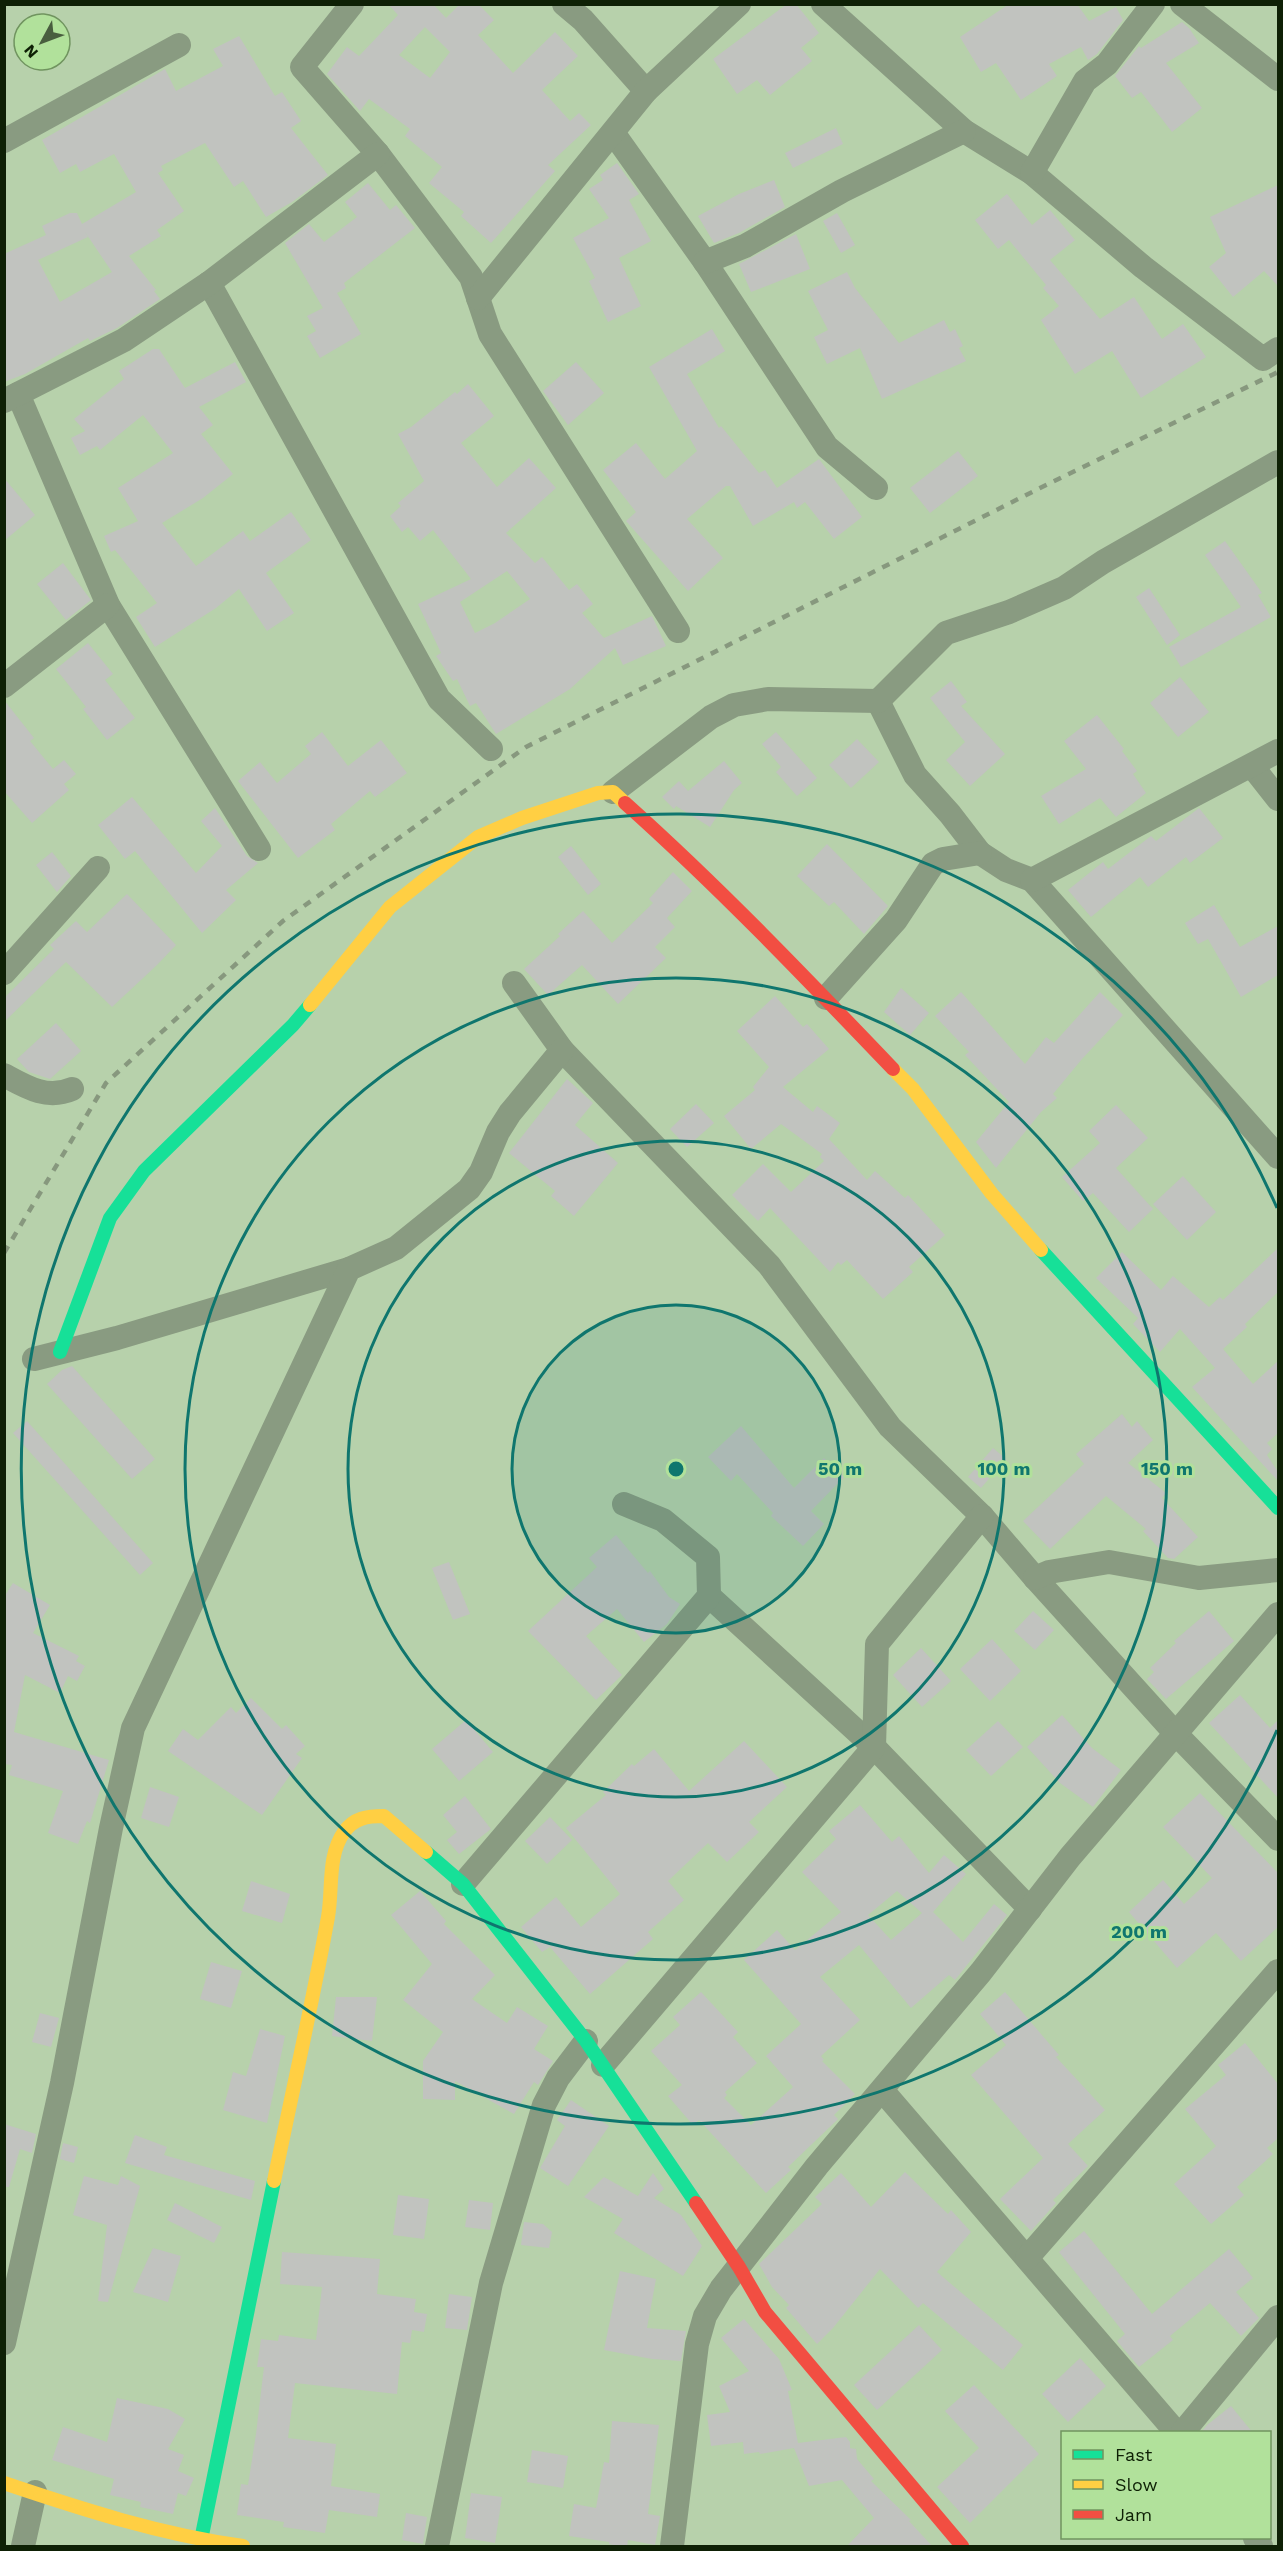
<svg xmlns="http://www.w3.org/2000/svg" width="1283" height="2551" font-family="'Work Sans',sans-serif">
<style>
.building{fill:#c1c3bf;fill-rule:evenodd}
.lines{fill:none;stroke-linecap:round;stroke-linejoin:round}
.street{stroke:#899b81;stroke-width:24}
.fast{stroke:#16e098;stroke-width:14}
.slow{stroke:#ffcf43;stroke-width:14}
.jam{stroke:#f24e42;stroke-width:14}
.rail{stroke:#87987e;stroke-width:4.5;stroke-dasharray:8 8;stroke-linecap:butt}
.ring{fill:none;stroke:#0f766e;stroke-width:3}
.centre{fill:#0f766e;stroke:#b1e19b;stroke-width:3}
.ring-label{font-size:18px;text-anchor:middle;font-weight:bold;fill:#0f766e;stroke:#b1e19b;stroke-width:6;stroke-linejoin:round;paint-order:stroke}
</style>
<rect width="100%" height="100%" fill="#b7d1ab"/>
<g class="building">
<path d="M388 4H433L446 18 460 4H478L494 20 478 35 513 73 555 32 578 56 542 90 570 121 579 113 591 125 548 165 555 171 491 243 461 216 464 212 429 183 442 167 405 136 410 129 369 99 360 111 327 74 347 47 359 56 398 15ZM425 27 450 52 430 78 399 55Z"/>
<polygon points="787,4 796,4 819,33 801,48 812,61 770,95 757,80 737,94 713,59"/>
<polygon points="1009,4 1077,4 1089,21 1116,7 1123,20 1097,54 1088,60 1081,47 1049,64 1057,76 1021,100 996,63 981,72 960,37"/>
<polygon points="1182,22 1189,28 1199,43 1166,63 1202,108 1172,132 1141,92 1132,98 1115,76 1139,46 1141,48"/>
<path d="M239 36 275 96 282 92 301 121 291 128 328 175 292 202 266 217 243 181 234 187 205 143 161 166 163 170 158 173 184 211 157 230 161 236 129 256 156 290 154 291 160 299 117 328 90 341 88 338 25 374 4 382V254L46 235 42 226 70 213H77L82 224 136 192 114 154 80 172 76 164 60 173 42 140 165 69 176 91 223 66 213 49ZM85 232 112 272 60 302 38 260 88 237Z"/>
<polygon points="836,128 843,144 793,168 785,153"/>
<polygon points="617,163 639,194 629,200 651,241 619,258 641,306 608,322 589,281 595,278 573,238 609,218 589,189 603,180 600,175"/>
<polygon points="774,180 785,207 739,233 714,243 698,216 739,194"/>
<polygon points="368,183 390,210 396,205 415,228 344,283 346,288 337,293 361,334 320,358 307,336 316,331 307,316 323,308 285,243 309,224 324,242 357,217 345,202"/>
<polygon points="1278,185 1278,286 1264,271 1233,297 1209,267 1226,253 1210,217"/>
<polygon points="1007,194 1032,225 1050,210 1075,240 1050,260 1100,319 1134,297 1162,339 1183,324 1206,357 1141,398 1112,351 1075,374 1041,320 1059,306 1043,288 1046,285 1009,240 998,249 975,220"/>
<polygon points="837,213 855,245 841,253 823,221"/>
<polygon points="796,234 810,269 751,292 739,264"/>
<polygon points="847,272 855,288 899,343 944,320 950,332 955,329 963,346 959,348 966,361 882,399 860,348 827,364 814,337 828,330 808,291"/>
<polygon points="712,329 725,351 687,374 719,428 721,426 759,473 765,470 777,488 819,459 862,517 834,539 805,502 797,508 794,502 753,526 730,486 726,486 687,519 723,558 688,591 626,521 636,512 603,470 636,443 665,479 697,451 649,367"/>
<polygon points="153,349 159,349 185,388 235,362 246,382 199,407 213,425 201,434 233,474 203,498 162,523 196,566 243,531 250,541 291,512 311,540 266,573 294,613 267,631 239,589 216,608 155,647 136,617 157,603 115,550 111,552 104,536 138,521 118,488 173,453 143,415 100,450 97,446 80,455 71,438 85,431 74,419 124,379 119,371"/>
<polygon points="576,362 604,393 568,425 543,391"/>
<path d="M468 384 494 416 461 443 497 487 529 458 556 488 506 533 535 563 542 557 569 590 577 584 593 604 582 613 604 638 652 616 666 646 623 665 615 648 570 689 496 734 476 703 470 706 457 679 453 681 436 656 441 653 418 604 471 579 433 530 420 541 408 527 402 532 390 516 401 506 398 503 424 481 398 434 411 427 455 392 457 394ZM507 571 530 599 495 623 475 633 460 602Z"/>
<polygon points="958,451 978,476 930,513 910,488"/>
<polygon points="4,478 35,515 4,541"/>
<polygon points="1225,541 1262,593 1258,595 1271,617 1181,667 1169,647 1241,607 1205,555"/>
<polygon points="63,563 91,600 66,620 37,584"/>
<polygon points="1149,588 1180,635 1167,645 1136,597"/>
<polygon points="88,643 113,674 105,680 135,718 107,740 83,709 86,707 56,669"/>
<polygon points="1180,677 1209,712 1178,737 1150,703"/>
<polygon points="951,681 967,702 961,706 1005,754 970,786 946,760 965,742 930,698"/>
<polygon points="4,700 34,738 30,741 53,769 64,760 76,774 64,784 69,790 32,823 4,791"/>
<polygon points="1097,715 1124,749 1122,751 1137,771 1133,774 1146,793 1116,817 1100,798 1059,824 1041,796 1086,769 1064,741"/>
<polygon points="322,732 348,766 381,740 407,773 375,797 370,791 331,824 335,830 298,858 238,781 260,762 277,783 311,754 305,746"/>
<polygon points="776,732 817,778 797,796 776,772 781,767 762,744"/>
<polygon points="857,739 879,762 851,788 829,765"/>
<polygon points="724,761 742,783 734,790 710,827 676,806 674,809 662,797 679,781 688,791"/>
<polygon points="132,797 196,873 222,846 201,821 215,808 247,856 258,863 226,890 236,900 202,933 135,851 125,859 98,825"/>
<polygon points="1199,808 1223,838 1190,863 1186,857 1148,887 1140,877 1091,917 1068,890 1103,862 1108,869 1151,836 1156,841"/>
<polygon points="827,844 888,906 864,934 834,902 829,906 797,876"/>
<polygon points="571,846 601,884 588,895 558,857"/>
<polygon points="52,852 71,876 57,892 36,865"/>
<polygon points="673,872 692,891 667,918 675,927 655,947 666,958 618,1004 582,965 548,995 524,969 560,936 558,934 583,911 612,943 653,903 649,899"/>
<polygon points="127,894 176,945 157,965 112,1007 66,962 4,1022 4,998 54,949 50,945 76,921 87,932"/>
<polygon points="1214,905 1240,947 1278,926 1278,975 1241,997 1208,939 1198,944 1185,923"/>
<polygon points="901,988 929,1013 910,1035 884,1012"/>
<polygon points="961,992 1025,1064 1046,1037 1054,1043 1100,992 1123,1015 1082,1059 1053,1094 1057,1098 1041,1112 996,1168 976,1142 1009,1102 965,1055 969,1052 935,1016"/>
<polygon points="775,996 803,1027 807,1024 829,1049 783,1087 813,1112 817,1106 840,1123 829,1139 867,1180 875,1171 905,1198 908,1195 945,1235 909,1267 913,1272 883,1299 847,1260 841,1265 838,1262 830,1272 770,1208 758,1221 732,1195 763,1164 791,1192 824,1161 820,1157 822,1154 781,1124 751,1149 724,1116 755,1090 753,1087 769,1067 737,1031"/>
<polygon points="56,1023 81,1051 50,1079 29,1072 17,1059"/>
<polygon points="567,1079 593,1103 575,1125 618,1163 574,1216 551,1196 555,1191 509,1153"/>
<polygon points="696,1104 714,1123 687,1147 670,1129"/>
<polygon points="1116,1105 1148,1138 1116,1168 1153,1209 1129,1232 1093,1193 1083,1201 1062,1177 1100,1143 1089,1131"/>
<polygon points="1183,1176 1216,1212 1187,1240 1153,1204"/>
<polygon points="1278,1248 1278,1292 1245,1324 1247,1327 1223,1349 1253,1384 1278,1361 1278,1433 1267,1443 1272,1449 1267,1455 1278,1472 1278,1481 1192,1387 1215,1368 1180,1329 1160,1352 1133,1324 1138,1318 1096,1278 1122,1252 1161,1290 1173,1276 1209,1307 1220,1297 1223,1300"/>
<polygon points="72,1366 155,1459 132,1479 47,1384 62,1370"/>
<polygon points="1122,1414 1132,1427 1137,1421 1153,1440 1128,1463 1166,1493 1162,1498 1198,1537 1174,1559 1168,1558 1143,1531 1146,1529 1106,1496 1050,1549 1023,1521 1084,1464 1076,1454"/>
<polygon points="27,1421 153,1563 140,1575 13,1433"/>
<polygon points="741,1426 794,1488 824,1458 844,1477 811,1511 824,1524 803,1546 771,1516 773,1513 737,1474 731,1481 708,1457"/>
<polygon points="993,1448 1006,1459 981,1488 968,1477"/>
<polygon points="616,1535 648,1573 650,1571 669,1597 680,1604 667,1624 644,1642 617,1609 586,1636 622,1675 596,1700 528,1631 597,1567 589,1558"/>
<polygon points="449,1562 470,1614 453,1620 432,1568"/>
<polygon points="13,1583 50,1605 33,1633 79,1656 76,1661 85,1666 77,1681 68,1676 60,1693 25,1675 14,1732 109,1760 90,1823 87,1821 78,1844 48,1833 63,1791 9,1775 12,1765 4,1764 4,1597"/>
<polygon points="1033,1611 1054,1630 1035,1650 1014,1631"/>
<polygon points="1209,1611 1234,1641 1166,1699 1147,1679 1154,1672 1150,1668 1176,1643 1174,1641"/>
<polygon points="992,1639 1021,1671 990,1701 960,1669"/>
<polygon points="921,1648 951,1681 922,1707 893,1675"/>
<polygon points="1240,1695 1270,1728 1278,1720 1278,1798 1209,1723"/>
<polygon points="251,1698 282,1729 286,1725 305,1746 296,1754 302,1758 262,1815 168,1751 183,1729 198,1740 231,1707 236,1713"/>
<polygon points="1062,1715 1092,1748 1121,1770 1093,1807 1060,1783 1027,1747"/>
<polygon points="466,1720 493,1752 459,1781 432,1749"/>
<polygon points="998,1721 1023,1747 991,1776 966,1750"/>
<polygon points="744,1741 787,1787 749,1822 759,1832 727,1862 708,1843 668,1881 684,1900 648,1932 653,1939 590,1994 550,1947 542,1952 521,1927 556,1897 581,1927 620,1894 566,1828 606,1795 603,1792 632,1764 634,1766 654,1749 689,1791"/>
<polygon points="150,1787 179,1797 169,1827 141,1818"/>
<polygon points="1200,1793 1278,1873 1278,1927 1241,1961 1216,1933 1177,1968 1129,1912 1163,1880 1184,1904 1212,1878 1163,1827"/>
<polygon points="465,1796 491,1829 459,1854 447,1840 457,1832 443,1815"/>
<path d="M860 1805 892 1842 899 1836 929 1873 944 1855 966 1874 933 1912 963 1942 994 1904 1007 1915 955 1980 949 1975 911 2008 859 1945 820 1977 860 2020 821 2056 824 2060 822 2061 855 2094 834 2115 838 2119 835 2122 788 2167 791 2170 766 2193 699 2120 693 2125 668 2096 682 2085 651 2051 680 2025 673 2017 701 1992 738 2032 733 2037 757 2063 725 2092 727 2095 724 2098 751 2125 793 2087 766 2056 801 2024 744 1960 777 1930 795 1950 841 1912 802 1872 836 1839 829 1831ZM897 1891 922 1913 891 1940 868 1915Z"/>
<polygon points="550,1817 572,1840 547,1864 525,1841"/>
<polygon points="251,1881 290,1894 282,1923 242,1911"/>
<polygon points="420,1891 446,1921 444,1924 495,1975 472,1999 507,2023 517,2007 548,2026 534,2049 553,2061 538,2085 534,2082 514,2114 455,2081 455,2100 423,2099 423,2061 443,2032 403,2000 432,1964 391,1915"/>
<polygon points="211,1962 242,1971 231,2008 200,1999"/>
<polygon points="1005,1992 1059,2055 1056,2057 1105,2110 1068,2144 1088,2166 1053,2200 1056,2203 1031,2231 1000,2199 1043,2158 971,2075 1006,2045 980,2014"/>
<polygon points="336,1997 377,1997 372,2041 332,2036"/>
<polygon points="40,2013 59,2018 51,2047 32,2042"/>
<polygon points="260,2029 285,2036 267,2123 223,2110 233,2072 246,2076"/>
<polygon points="1245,2043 1278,2084 1278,2138 1267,2148 1273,2154 1237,2187 1244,2195 1211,2224 1174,2184 1216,2146 1185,2109 1226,2075 1218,2065"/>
<polygon points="571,2100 609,2126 568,2186 540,2168 565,2126 557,2120"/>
<polygon points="4,2124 36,2134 32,2153 20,2149 9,2187 4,2187"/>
<polygon points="135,2135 167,2147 164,2155 255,2181 251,2200 125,2163"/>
<polygon points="63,2143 78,2147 74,2163 60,2159"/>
<polygon points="905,2172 948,2214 951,2210 971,2232 937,2272 1023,2345 1003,2370 923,2303 918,2308 880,2269 833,2328 817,2344 786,2308 789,2305 772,2287 759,2264 822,2204 815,2197 841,2173 871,2207"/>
<polygon points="653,2173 664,2189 654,2198 681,2215 702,2246 683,2276 614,2233 623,2219 584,2197 604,2177 638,2196"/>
<polygon points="84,2176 118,2185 121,2176 140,2186 108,2302 98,2301 107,2225 73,2215"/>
<polygon points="398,2195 429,2199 424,2239 393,2235"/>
<polygon points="469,2200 493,2203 490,2230 465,2227"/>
<polygon points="175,2203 222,2227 214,2243 167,2220"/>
<polygon points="524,2222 543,2224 552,2232 549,2248 521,2245"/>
<polygon points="1084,2231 1152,2314 1229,2249 1253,2278 1236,2292 1259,2318 1241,2336 1210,2303 1170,2336 1173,2340 1139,2367 1117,2341 1125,2334 1059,2252"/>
<polygon points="153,2248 181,2256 168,2302 133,2292"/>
<polygon points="282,2252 380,2259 377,2294 416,2299 414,2312 427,2314 424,2332 412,2330 410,2343 402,2342 397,2394 295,2383 288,2438 336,2444 331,2486 380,2494 377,2517 329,2510 325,2533 283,2527 284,2522 237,2515 241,2484 248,2485 256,2434 264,2367 257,2367 261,2339 278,2341 279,2335 316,2340 322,2287 280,2284"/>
<polygon points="620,2271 656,2279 647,2328 686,2331 681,2361 652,2359 604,2350"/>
<polygon points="449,2294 472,2297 467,2330 445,2328"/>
<polygon points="744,2319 779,2359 792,2390 788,2391 798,2443 846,2437 850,2442 850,2448 856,2449 857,2459 874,2479 871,2481 911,2520 909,2521 933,2547 846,2547 874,2518 842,2480 809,2486 794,2448 760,2454 759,2452 744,2454 743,2442 711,2446 707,2415 730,2412 719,2386 749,2371 721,2338"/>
<polygon points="919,2325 942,2350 877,2410 854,2385"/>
<polygon points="1080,2358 1106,2386 1068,2422 1042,2394"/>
<polygon points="974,2385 1039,2454 970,2523 937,2487 979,2448 945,2411"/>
<polygon points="117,2398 168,2409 185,2419 168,2449 184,2455 178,2471 194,2478 186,2496 178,2493 173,2514 140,2507 141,2502 110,2495 114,2479 52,2460 63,2427 107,2442"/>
<polygon points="1231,2406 1253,2433 1201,2433 1207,2425"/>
<polygon points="612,2421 659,2425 648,2514 660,2516 655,2545 628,2540 627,2547 622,2547 609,2544 609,2542 569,2536 574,2504 596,2508 604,2462 609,2463"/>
<polygon points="532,2450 568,2456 563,2488 527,2482"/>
<polygon points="471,2493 502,2497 495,2543 465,2538"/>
<polygon points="406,2513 427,2517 423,2544 402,2540"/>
</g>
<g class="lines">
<g class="street">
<polyline points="352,4 302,67 378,154 471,277 490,334 678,631"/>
<polyline points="564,4 583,20 646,91"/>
<polyline points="823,4 964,131 1032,173 1143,267 1263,359 1278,349"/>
<polyline points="1182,4 1278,79"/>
<polyline points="614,134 705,262 827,447 876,488"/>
<polyline points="4,141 179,45"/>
<polyline points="1032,173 1085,81 1107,64 1153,4"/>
<polyline points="705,262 745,246 842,191 964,131"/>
<polyline points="209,283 439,699 491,749"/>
<polyline points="478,298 646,91 739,4"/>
<polyline points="18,394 108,605 259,849"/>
<polyline points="4,401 124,340 209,283 378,154"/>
<polyline points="4,686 108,605"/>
<polyline points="878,701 915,775 950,814 980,853 1006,870 1032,880 1278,1157"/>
<polyline points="1252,766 1278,799"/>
<polyline points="613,792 711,717 734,705 768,699 878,701 946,633 1009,612 1064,588 1103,562 1278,462"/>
<polyline points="1032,880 1278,751"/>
<polyline points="4,973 98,868"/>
<polyline points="514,983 562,1050 769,1265 890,1427 982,1516 1035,1578 1176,1734 1278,1839"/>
<polyline points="826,998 896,920 933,864 943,859 980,853"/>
<path d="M4 1075C26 1087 47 1100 72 1089"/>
<polyline points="34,1359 117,1338 349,1269"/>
<polyline points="1035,1578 1049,1572 1109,1562 1199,1578 1278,1570"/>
<polyline points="709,1596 874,1747 1030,1909"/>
<polyline points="463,1884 709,1596 708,1557 663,1520 624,1504"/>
<polyline points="603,2065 874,1747 877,1644 982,1516"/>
<polyline points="882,2090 1176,2432"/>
<polyline points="1027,2258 1278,1971"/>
<polyline points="4,2343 62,2083 111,1828 133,1728 349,1269 396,1248 469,1189 481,1172 498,1132 510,1113 562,1050"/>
<polyline points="1183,2432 1278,2317"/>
<polyline points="1255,2538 1261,2546"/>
<polyline points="23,2546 35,2492"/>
<polyline points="437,2546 491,2283 544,2105 558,2078 586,2041"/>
<polyline points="672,2546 697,2344 705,2316 721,2289 817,2166 981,1972 1070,1857 1278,1614"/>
</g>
<g class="fast">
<polyline points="1041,1250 1278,1508"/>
<polyline points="60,1352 110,1218 144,1171 293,1025 310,1005"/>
<polyline points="426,1852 463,1884 586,2041 696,2203"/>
<polyline points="201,2540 274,2181"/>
</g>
<g class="slow">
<polyline points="310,1005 390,907 478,837 522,818 598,793 613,792 625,803"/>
<polyline points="893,1069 913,1089 992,1194 1041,1250"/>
<path d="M274 2181C292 2093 312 2005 328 1917 333 1889 327 1856 344 1832 354 1818 367 1816 384 1816L426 1852"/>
<path d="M4 2483C84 2510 159 2534 243 2546"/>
</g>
<g class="jam">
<path d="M625 803C719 887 806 978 893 1069"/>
<polyline points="696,2203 739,2267 765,2312 962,2546"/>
</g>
<polyline class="rail" points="4,1253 106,1083 283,921 526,747 1040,488 1278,372"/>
</g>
<circle cx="676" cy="1469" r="164" fill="#0f766e" fill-opacity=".12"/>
<g class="ring">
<circle cx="676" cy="1469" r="164"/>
<circle cx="676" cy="1469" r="328"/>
<circle cx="676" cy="1469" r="491"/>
<path d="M1277 1730A655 655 0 1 1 1277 1208"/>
</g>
<circle cx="676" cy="1469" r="9" class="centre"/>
<g class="ring-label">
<text x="840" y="1475">50 m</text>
<text x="1004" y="1475">100 m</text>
<text x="1167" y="1475">150 m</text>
<text x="1139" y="1938">200 m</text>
</g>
<rect width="1283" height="2551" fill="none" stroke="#0e2005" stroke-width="12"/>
<rect x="1061" y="2431" width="210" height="108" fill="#b1e19b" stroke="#70945f" stroke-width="1.5"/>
<rect x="1073" y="2450" width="30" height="9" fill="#16e098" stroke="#70945f" stroke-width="1.5"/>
<text x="1115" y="2461" font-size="18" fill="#0e2005">Fast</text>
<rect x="1073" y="2480" width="30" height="9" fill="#ffcf43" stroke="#70945f" stroke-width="1.5"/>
<text x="1115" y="2491" font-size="18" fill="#0e2005">Slow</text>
<rect x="1073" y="2510" width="30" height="9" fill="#f24e42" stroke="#70945f" stroke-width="1.5"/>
<text x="1115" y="2521" font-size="18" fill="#0e2005">Jam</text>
<g transform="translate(42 42) rotate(229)"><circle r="28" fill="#b1e19b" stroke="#70945f" stroke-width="1.5"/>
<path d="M0-4.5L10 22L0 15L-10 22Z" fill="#495e3f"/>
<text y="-9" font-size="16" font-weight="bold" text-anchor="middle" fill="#0e2005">N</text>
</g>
</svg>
